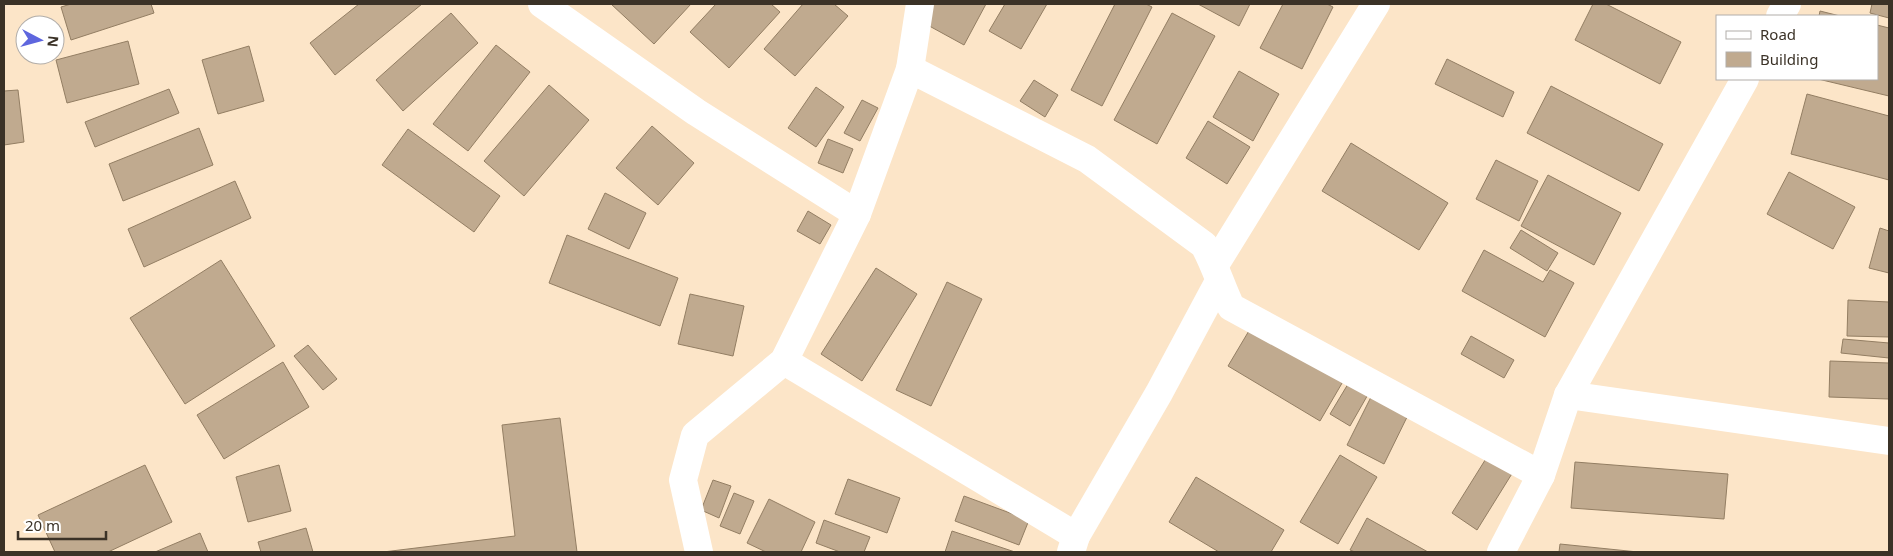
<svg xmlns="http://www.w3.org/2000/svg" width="1893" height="556" font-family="'Noto Sans',sans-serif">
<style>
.building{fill:#c0aa8f;stroke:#937e63}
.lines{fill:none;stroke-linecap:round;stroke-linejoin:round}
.minor{stroke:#fff;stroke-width:28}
.tertiary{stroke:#fff;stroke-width:28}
</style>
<rect width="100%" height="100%" fill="#fce5c8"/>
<g class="building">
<polygon points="71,4 151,4 154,13 71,40 61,7"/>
<polygon points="359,4 422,4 335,75 310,43"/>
<polygon points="611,4 691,4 654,44"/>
<polygon points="716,4 771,4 780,12 729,68 690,32"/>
<polygon points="803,4 834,4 848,16 795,76 764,49"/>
<polygon points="932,4 986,4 964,45 922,22"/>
<polygon points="1005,4 1047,4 1021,49 989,31"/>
<polygon points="1115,4 1146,4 1152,7 1102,106 1071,90"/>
<polygon points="1198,4 1250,4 1239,26"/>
<polygon points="1283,4 1327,4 1333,7 1302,69 1260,48"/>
<polygon points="1593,4 1606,4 1681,42 1660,84 1575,40"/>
<polygon points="1872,4 1889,4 1889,18 1870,13"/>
<polygon points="1820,11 1840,16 1819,16"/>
<polygon points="451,13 478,43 403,111 376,80"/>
<polygon points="1172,13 1215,36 1157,144 1114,120"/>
<polygon points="1877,25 1889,28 1889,96 1818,79 1877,79"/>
<polygon points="128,41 139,84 67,103 56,60"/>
<polygon points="496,45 530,72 468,151 433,124"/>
<polygon points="249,46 264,101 218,114 202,60"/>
<polygon points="1447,59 1514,92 1503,117 1435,84"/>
<polygon points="1239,71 1279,94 1253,141 1213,117"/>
<polygon points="1034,80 1058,95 1045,117 1020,101"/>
<polygon points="549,85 589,120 524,196 484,161"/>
<polygon points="1551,86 1663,144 1639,191 1527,133"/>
<polygon points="816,87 844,107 816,147 788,128"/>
<polygon points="169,89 179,113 95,147 85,122"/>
<polygon points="18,90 24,142 4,145 4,91"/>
<polygon points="1807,94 1889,116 1889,180 1791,154"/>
<polygon points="862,100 878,108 860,141 844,133"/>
<polygon points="1208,121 1250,147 1227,184 1186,158"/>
<polygon points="652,126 694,163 658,205 616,168"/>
<polygon points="199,128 213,165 123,201 109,164"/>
<polygon points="408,129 500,196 474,232 382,165"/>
<polygon points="828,139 853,149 843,173 818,163"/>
<polygon points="1351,143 1448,203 1419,250 1322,191"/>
<polygon points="1496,160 1538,181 1519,221 1476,199"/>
<polygon points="1789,172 1855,207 1833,249 1767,214"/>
<polygon points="1548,175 1621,213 1594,265 1521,226"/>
<polygon points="235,181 251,218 144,267 128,229"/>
<polygon points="605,193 646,213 629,249 588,229"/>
<polygon points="808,211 831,225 820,244 797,231"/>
<polygon points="1880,228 1889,231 1889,273 1869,268"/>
<polygon points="1521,230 1558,253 1547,271 1510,248"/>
<polygon points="567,235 678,278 660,326 549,283"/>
<polygon points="1484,250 1543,282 1550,270 1574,283 1545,337 1462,291"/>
<polygon points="221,260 275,346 185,404 130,318"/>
<polygon points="876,268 917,294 862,381 821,354"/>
<polygon points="947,282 982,299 931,406 896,390"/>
<polygon points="690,294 744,306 733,356 678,344"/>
<polygon points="1848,300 1889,302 1889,337 1847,336"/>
<polygon points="1253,324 1345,378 1320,421 1228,366"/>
<polygon points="1471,336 1514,360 1504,378 1461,354"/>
<polygon points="1843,339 1889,343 1889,358 1841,353"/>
<polygon points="308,345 337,379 323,390 294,356"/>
<polygon points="1830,361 1889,363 1889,399 1829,397"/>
<polygon points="283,362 309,407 224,459 197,415"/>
<polygon points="1351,379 1370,391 1350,426 1330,414"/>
<polygon points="1373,393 1410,411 1384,464 1347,445"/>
<polygon points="560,418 577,552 383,552 515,536 502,425"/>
<polygon points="1340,455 1377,477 1338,544 1300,522"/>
<polygon points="1487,457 1513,472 1477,530 1452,513"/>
<polygon points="1575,462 1728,474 1724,519 1571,508"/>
<polygon points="145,465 172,522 108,552 55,552 38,515"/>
<polygon points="279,465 291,511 248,522 236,477"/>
<polygon points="1196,477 1284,530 1271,552 1219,552 1169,522"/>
<polygon points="848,479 900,498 887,533 835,514"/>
<polygon points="713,480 731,486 719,518 701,510"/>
<polygon points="734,493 754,501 740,534 720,526"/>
<polygon points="964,496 1029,520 1019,545 955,521"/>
<polygon points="769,499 815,522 801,552 766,552 747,543"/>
<polygon points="1367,518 1428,552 1355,552 1350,550"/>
<polygon points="824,520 870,537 864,552 840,552 816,543"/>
<polygon points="306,528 313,552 261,552 258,542"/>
<polygon points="952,531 1015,552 945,552"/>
<polygon points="200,533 208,552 155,552"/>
<polygon points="1560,544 1638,552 1559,552"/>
</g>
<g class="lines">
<g class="minor">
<path d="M542 4 696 112 857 214 910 69 1087 159 1204 245C1215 265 1221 286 1231 307L1541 475"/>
<polyline points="910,69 920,4"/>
<polyline points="1215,265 1376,4"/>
<polyline points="784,361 1076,536"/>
<polyline points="1568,395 1889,441"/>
<polyline points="699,552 683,480 695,435 784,361 857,214"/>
<polyline points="1071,552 1076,536 1159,393 1219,281"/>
</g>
<g class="tertiary">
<polyline points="1780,16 1787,4"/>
<polyline points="1501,552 1541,475 1568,395 1745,79"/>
</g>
</g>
<rect width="1893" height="556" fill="none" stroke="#3b3227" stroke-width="10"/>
<rect x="1716" y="15" width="162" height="65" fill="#ffffff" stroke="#b1ada9"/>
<rect x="1726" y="31" width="25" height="8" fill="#ffffff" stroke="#b1ada9"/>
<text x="1760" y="40" font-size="15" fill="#3b3227">Road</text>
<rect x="1726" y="52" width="25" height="15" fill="#c0aa8f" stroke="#b1ada9"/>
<text x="1760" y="65" font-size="15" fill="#3b3227">Building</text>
<g transform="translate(40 40) rotate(96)"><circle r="24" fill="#ffffff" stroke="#b1ada9"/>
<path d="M0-4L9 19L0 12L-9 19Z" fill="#5e66de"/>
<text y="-8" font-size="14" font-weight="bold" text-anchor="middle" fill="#3b3227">N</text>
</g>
<path d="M18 531v8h88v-8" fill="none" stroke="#3b3227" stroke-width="2.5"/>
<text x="25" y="531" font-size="15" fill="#3b3227" stroke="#ffffff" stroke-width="4" paint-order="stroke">20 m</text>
</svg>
